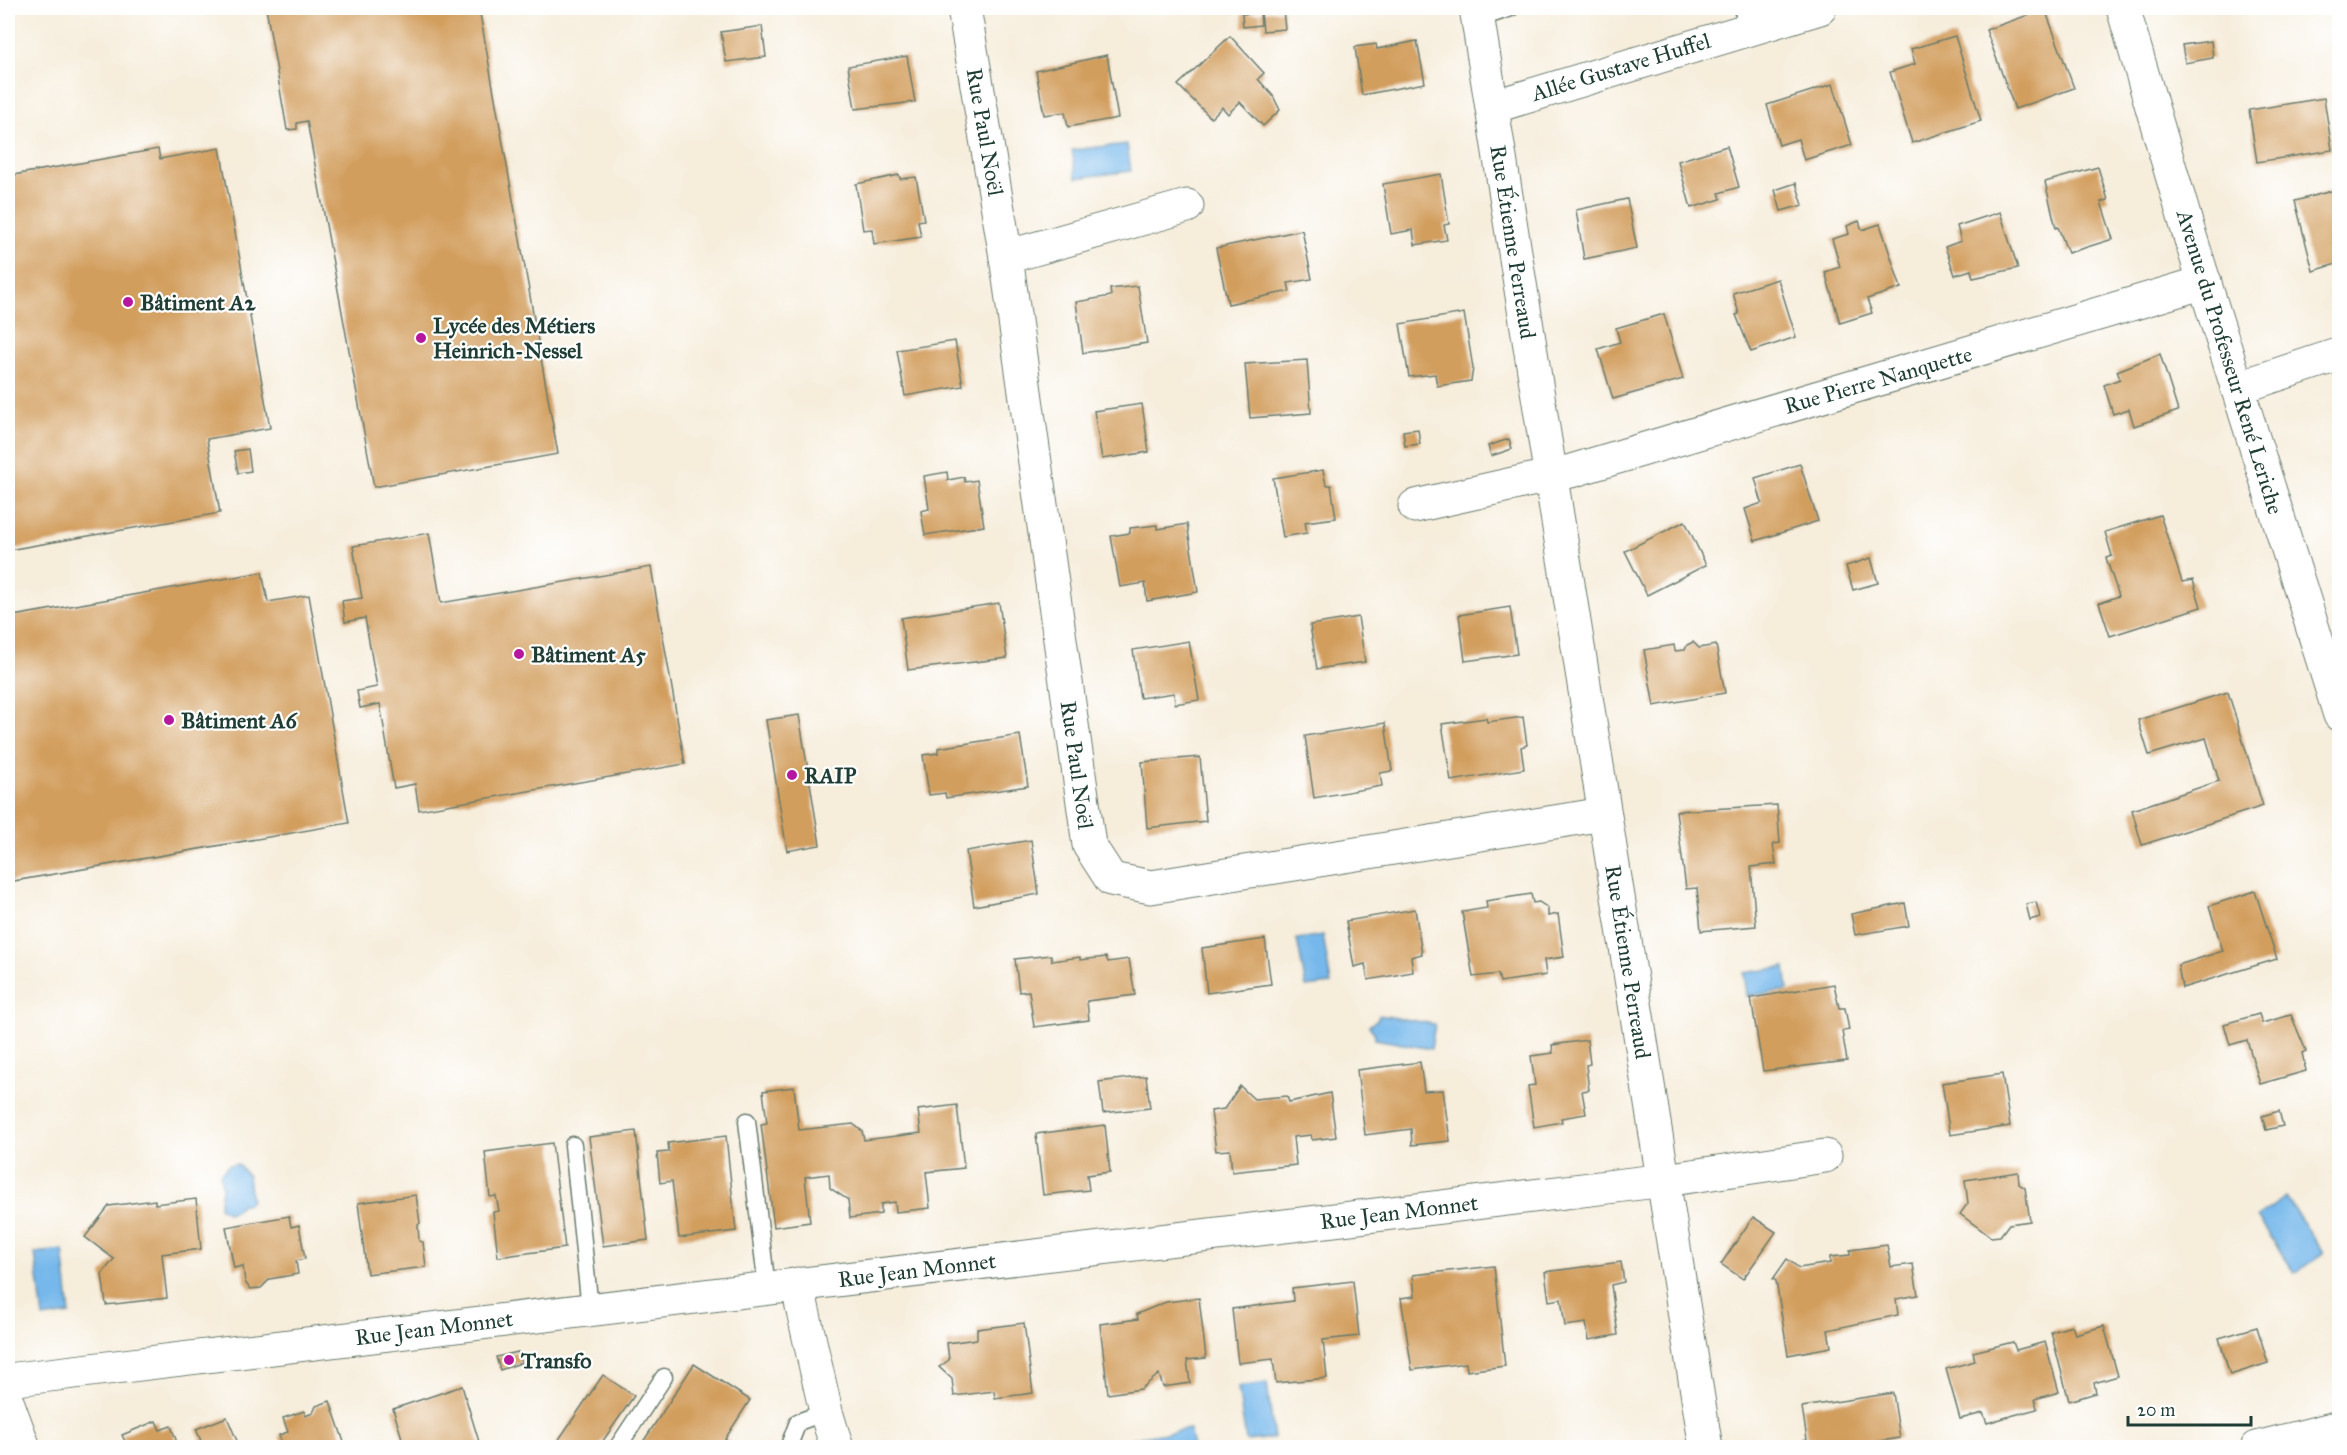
<svg xmlns="http://www.w3.org/2000/svg" width="2347" height="1455" font-family="'IM FELL Great Primer',serif">
<style>
.water{fill:#76b8eb;stroke:#4a7a90;stroke-width:1.5}
.building{fill:#d29e5d}
.lines{fill:none;stroke-linecap:round;stroke-linejoin:round}
.service-casing{stroke:#6a7b6e;stroke-width:19}
.minor-casing{stroke:#6a7b6e;stroke-width:35}
.service{stroke:#fff;stroke-width:16}
.minor{stroke:#fff;stroke-width:33}
.poi-dot{fill:#b5179e;stroke:#fff;stroke-width:2}
.labels{text-anchor:middle;dominant-baseline:central;stroke-width:4.5;stroke-linejoin:round;paint-order:stroke}
.street-label{font-size:22px;fill:#1f3d34;stroke:#fff}
.poi-label{font-size:22px;font-weight:bold;fill:#1f3d34;stroke:#fff;text-anchor:start}
</style>
<rect width="100%" height="100%" fill="#fff"/>
<filter id="ink" filterUnits="userSpaceOnUse"><feTurbulence type="fractalNoise" baseFrequency=".0167" numOctaves="2"/><feDisplacementMap in="SourceGraphic" scale="12" xChannelSelector="R" yChannelSelector="G"/><feConvolveMatrix kernelMatrix="1 2 1 2 8 2 1 2 1" color-interpolation-filters="sRGB"/></filter>
<filter id="wash" filterUnits="userSpaceOnUse"><feTurbulence type="fractalNoise" baseFrequency=".008" numOctaves="4" result="noise"/><feDisplacementMap in="SourceGraphic" scale="24" xChannelSelector="R" yChannelSelector="G"/><feGaussianBlur stdDeviation="1.35" result="paint"/><feColorMatrix in="noise" values="0 0 0 0 0 0 0 0 0 0 0 0 0 0 0 0 0 1.4 0 .05"/><feComposite in="paint" operator="in"/></filter>
<g filter="url(#wash)">
<rect width="100%" height="100%" fill="#f6eddb"/>
<g class="water">
<polygon points="1127,144 1131,171 1076,178 1072,150"/>
<polygon points="1323,935 1331,984 1306,987 1297,939"/>
<polygon points="1785,967 1788,990 1747,996 1744,973"/>
<polygon points="1379,1015 1435,1024 1431,1049 1375,1039 1375,1034 1369,1026 1378,1019"/>
<polygon points="238,1164 248,1176 251,1200 248,1204 241,1204 236,1210 228,1213 219,1207 222,1187 220,1174 229,1165"/>
<polygon points="2286,1197 2324,1253 2295,1273 2257,1217"/>
<polygon points="63,1250 70,1314 43,1318 35,1253"/>
<polygon points="1267,1383 1274,1438 1246,1441 1238,1387"/>
<polygon points="1189,1429 1193,1447 1130,1447 1129,1439"/>
</g>
<g id="blocks">
<g class="building">
<polygon points="266,8 479,8 558,454 374,487 307,121 297,123 297,129 287,130"/>
<polygon points="2045,9 2074,88 2015,109 1986,30"/>
<polygon points="1283,10 1285,29 1263,31 1261,12"/>
<polygon points="1260,13 1261,25 1243,27 1242,14"/>
<polygon points="762,26 766,57 726,62 721,32"/>
<polygon points="1230,36 1264,73 1258,79 1273,96 1280,110 1263,126 1240,102 1228,114 1222,107 1211,118 1178,85"/>
<polygon points="1955,36 1981,121 1912,143 1890,72 1915,64 1911,49"/>
<polygon points="1417,41 1425,83 1362,95 1355,47 1376,44 1377,49"/>
<polygon points="2211,41 2213,58 2185,63 2182,45"/>
<polygon points="1107,55 1118,118 1068,127 1065,112 1044,115 1036,71"/>
<polygon points="907,56 915,102 855,109 848,66"/>
<polygon points="1833,84 1852,145 1804,160 1798,139 1779,145 1767,105"/>
<polygon points="2324,98 2332,150 2257,162 2249,110"/>
<polygon points="1727,146 1739,187 1719,193 1721,199 1691,208 1678,161"/>
<polygon points="220,148 270,428 207,439 220,513 8,550 8,176 158,149 160,159"/>
<polygon points="2098,167 2108,200 2101,202 2113,239 2068,253 2058,227 2056,228 2045,182"/>
<polygon points="1441,174 1449,224 1444,225 1447,240 1415,245 1413,230 1391,234 1383,184"/>
<polygon points="899,175 900,179 916,177 924,220 918,221 921,237 874,244 872,229 863,230 856,184"/>
<polygon points="1796,183 1803,205 1781,211 1775,190"/>
<polygon points="2335,190 2340,204 2340,263 2313,271 2295,201"/>
<polygon points="1627,199 1637,248 1584,259 1576,210"/>
<polygon points="2000,212 2018,268 1973,278 1971,270 1955,275 1945,247 1961,241 1957,226"/>
<polygon points="1859,221 1862,230 1880,224 1901,288 1867,299 1872,313 1840,323 1825,272 1840,267 1832,239 1849,234 1847,226"/>
<polygon points="1302,230 1312,279 1288,283 1290,291 1228,304 1216,248"/>
<polygon points="1778,279 1796,337 1751,352 1736,315 1739,314 1733,293"/>
<polygon points="1138,286 1147,343 1083,353 1076,302 1111,296 1110,289"/>
<polygon points="1464,313 1473,368 1471,381 1437,386 1435,374 1409,377 1400,324"/>
<polygon points="1664,314 1683,379 1613,399 1598,349 1620,342 1616,328"/>
<polygon points="955,341 963,386 905,396 897,350"/>
<polygon points="2160,354 2178,411 2134,426 2129,409 2113,414 2104,385 2120,379 2117,371"/>
<polygon points="1307,360 1311,413 1250,418 1245,364"/>
<polygon points="1142,404 1149,452 1102,459 1094,411"/>
<polygon points="1418,429 1420,444 1405,446 1403,431"/>
<polygon points="1509,439 1512,449 1491,456 1488,446"/>
<polygon points="248,449 251,471 238,473 234,451"/>
<polygon points="1800,464 1818,521 1755,541 1745,509 1762,503 1755,478"/>
<polygon points="1323,470 1326,485 1331,485 1336,518 1305,522 1307,533 1283,537 1273,478"/>
<polygon points="947,472 948,480 964,477 965,482 977,480 984,526 925,535 921,511 929,509 924,476"/>
<polygon points="2160,515 2182,582 2193,580 2201,607 2110,636 2099,603 2119,596 2106,558 2112,556 2105,532"/>
<polygon points="1685,521 1706,565 1647,595 1625,551"/>
<polygon points="1187,524 1198,592 1147,601 1145,583 1120,587 1111,536 1130,533 1130,528 1157,525 1157,529"/>
<polygon points="429,533 441,603 651,567 685,764 419,810 415,784 394,788 380,704 360,708 357,691 377,687 365,618 345,622 342,601 362,598 353,546"/>
<polygon points="1871,558 1878,583 1853,590 1846,566"/>
<polygon points="262,572 268,602 309,595 349,823 8,882 8,617"/>
<polygon points="999,603 1007,658 908,670 901,618"/>
<polygon points="1510,607 1517,654 1465,661 1459,615"/>
<polygon points="1358,617 1365,662 1317,669 1310,625"/>
<polygon points="1189,641 1199,700 1175,704 1174,693 1140,698 1133,650"/>
<polygon points="1693,642 1699,648 1716,645 1725,693 1654,706 1644,650 1674,645 1675,651 1685,650 1687,645"/>
<polygon points="2228,692 2263,806 2142,845 2132,810 2219,781 2206,738 2149,755 2138,720"/>
<polygon points="799,715 820,845 787,851 766,720"/>
<polygon points="1523,717 1527,745 1521,747 1524,769 1451,781 1442,724 1486,718 1487,722"/>
<polygon points="1385,723 1392,771 1380,773 1382,786 1314,798 1305,736"/>
<polygon points="1020,735 1028,786 946,798 945,793 929,795 923,755 938,753 938,748"/>
<polygon points="1200,757 1206,821 1147,828 1142,762"/>
<polygon points="1777,805 1780,843 1773,844 1776,864 1751,867 1756,926 1701,931 1697,888 1686,889 1676,811"/>
<polygon points="1031,840 1039,894 974,906 966,851"/>
<polygon points="2255,891 2277,959 2182,988 2178,965 2223,951 2209,906"/>
<polygon points="1531,894 1533,903 1539,902 1548,908 1548,916 1558,914 1564,957 1544,960 1546,975 1500,982 1498,974 1473,977 1462,912 1487,908 1486,901"/>
<polygon points="2036,902 2040,917 2030,920 2026,904"/>
<polygon points="1905,903 1909,926 1855,935 1851,914"/>
<polygon points="1415,909 1422,954 1411,957 1413,972 1368,980 1365,964 1354,967 1346,921"/>
<polygon points="1265,939 1271,984 1207,993 1202,948"/>
<polygon points="1051,955 1052,961 1080,957 1080,960 1106,957 1108,962 1129,959 1135,995 1087,1001 1089,1020 1034,1027 1029,991 1019,992 1015,959"/>
<polygon points="1834,984 1839,1008 1845,1008 1849,1030 1842,1031 1847,1061 1763,1071 1751,998"/>
<polygon points="2259,1014 2262,1023 2291,1015 2306,1051 2302,1053 2306,1071 2260,1084 2247,1040 2230,1045 2224,1024"/>
<polygon points="1587,1040 1590,1064 1586,1065 1589,1090 1582,1091 1586,1114 1561,1118 1562,1122 1534,1127 1528,1086 1535,1085 1531,1056 1553,1053 1552,1045"/>
<polygon points="1420,1062 1424,1091 1443,1090 1450,1141 1412,1145 1411,1129 1365,1135 1357,1070"/>
<polygon points="2002,1074 2010,1126 1950,1135 1942,1083"/>
<polygon points="1146,1076 1150,1108 1103,1113 1099,1082"/>
<polygon points="1240,1086 1254,1099 1287,1096 1289,1102 1330,1093 1336,1137 1312,1140 1311,1135 1293,1137 1296,1165 1232,1172 1230,1150 1216,1151 1211,1111 1224,1109"/>
<polygon points="794,1087 799,1130 853,1124 862,1131 864,1140 921,1133 918,1110 957,1105 964,1168 926,1172 930,1208 896,1212 895,1202 881,1204 881,1214 850,1218 848,1200 830,1188 829,1174 805,1177 810,1222 774,1227 761,1124 767,1123 763,1091"/>
<polygon points="2279,1111 2283,1126 2266,1130 2262,1116"/>
<polygon points="1105,1125 1110,1172 1087,1175 1089,1190 1043,1195 1036,1134"/>
<polygon points="636,1131 648,1240 603,1246 589,1137"/>
<polygon points="726,1136 736,1231 679,1238 672,1181 660,1183 657,1153 669,1152 668,1143"/>
<polygon points="552,1143 565,1248 498,1257 493,1212 499,1211 496,1196 490,1197 485,1152"/>
<polygon points="2018,1172 2019,1184 2025,1188 2030,1221 2009,1224 2000,1236 1991,1237 1960,1214 1968,1203 1965,1180"/>
<polygon points="416,1195 420,1223 418,1225 419,1241 423,1242 426,1267 367,1274 358,1203"/>
<polygon points="196,1199 201,1249 162,1254 167,1298 106,1305 102,1274 114,1259 85,1237 109,1206 155,1200 155,1204"/>
<polygon points="289,1216 291,1227 299,1225 305,1259 296,1261 298,1274 270,1279 261,1288 250,1289 245,1282 243,1266 234,1268 226,1227"/>
<polygon points="1753,1217 1776,1232 1743,1279 1721,1264"/>
<polygon points="1887,1245 1891,1267 1913,1264 1918,1295 1896,1299 1898,1315 1828,1330 1831,1347 1788,1355 1776,1281 1773,1279 1787,1259 1799,1268 1830,1263 1830,1257 1850,1255 1850,1250"/>
<polygon points="1621,1262 1624,1282 1611,1285 1618,1335 1589,1340 1586,1323 1565,1326 1561,1299 1549,1301 1545,1272"/>
<polygon points="1494,1266 1505,1366 1467,1371 1466,1363 1412,1370 1401,1298 1415,1296 1413,1275"/>
<polygon points="1353,1281 1359,1336 1323,1340 1327,1378 1276,1383 1273,1359 1238,1363 1232,1309 1293,1301 1292,1288"/>
<polygon points="1199,1298 1206,1358 1187,1360 1190,1383 1163,1387 1159,1374 1141,1389 1108,1394 1100,1324 1138,1319 1137,1314 1166,1302"/>
<polygon points="1024,1323 1033,1393 995,1398 994,1391 954,1396 952,1379 939,1367 949,1360 947,1343 977,1339 977,1329"/>
<polygon points="2072,1326 2075,1334 2104,1326 2118,1376 2094,1383 2096,1393 2069,1401 2051,1332"/>
<polygon points="2257,1327 2268,1363 2230,1375 2219,1338"/>
<polygon points="2013,1342 2016,1350 2045,1342 2059,1392 2035,1399 2037,1409 2014,1415 1987,1423 1983,1413 1960,1419 1946,1369 1975,1361 1973,1352"/>
<polygon points="518,1352 521,1363 500,1370 496,1357"/>
<polygon points="694,1364 750,1400 725,1439 734,1445 732,1448 639,1448"/>
<polygon points="603,1375 634,1396 598,1448 553,1448"/>
<polygon points="462,1386 480,1445 472,1448 405,1448 393,1409"/>
<polygon points="1893,1393 1900,1438 1867,1443 1867,1446 1862,1448 1793,1448 1788,1443 1807,1440 1802,1407"/>
<polygon points="330,1401 346,1448 283,1448 279,1435 288,1432 283,1418 304,1411 305,1416 313,1413 316,1406"/>
<polygon points="227,1417 240,1448 204,1448 196,1429"/>
<polygon points="156,1421 160,1430 171,1426 179,1448 128,1448 122,1435"/>
</g>
</g>
</g>
<g filter="url(#ink)">
<use href="#blocks" fill-opacity="0" stroke="#6a7b6e" stroke-width="1.5"/>
<g class="lines">
<g class="service-casing">
<g id="service">
<polyline points="1741,8 1753,28"/>
<polyline points="1478,19 1511,8"/>
<polyline points="747,1121 767,1288"/>
<polyline points="573,1145 590,1309"/>
<polyline points="617,1448 664,1377"/>
<polyline points="788,1448 798,1422 826,1412"/>
</g>
</g>
<g class="minor-casing">
<g id="minor">
<polyline points="964,8 1006,257 1089,845 1111,879 1151,887 1604,814"/>
<polyline points="1476,8 1706,1448"/>
<polyline points="2123,8 2188,230 2340,715"/>
<polyline points="1492,107 1820,8"/>
<polyline points="1006,257 1187,206"/>
<polyline points="2237,388 2340,354"/>
<polyline points="1415,506 1571,471 2205,282"/>
<polyline points="797,1284 826,1412 837,1448"/>
<polyline points="8,1380 1665,1180 1825,1156"/>
<polyline points="8,1404 24,1448"/>
<polyline points="2257,1448 2340,1427"/>
</g>
</g>
<use href="#service" class="service"/>
<use href="#minor" class="minor"/>
</g>
</g>
<g class="poi-dot">
<circle cx="128" cy="302" r="6"/>
<circle cx="421" cy="338" r="6"/>
<circle cx="519" cy="654" r="6"/>
<circle cx="169" cy="720" r="6"/>
<circle cx="792" cy="775" r="6"/>
<circle cx="509" cy="1360" r="6"/>
</g>
<g class="labels">
<g class="street-label">
<text transform="translate(1621 67) rotate(-17)">Allée Gustave Huffel</text>
<text transform="translate(985 132) rotate(80)">Rue Paul Noël</text>
<text transform="translate(1513 242) rotate(81)">Rue Étienne Perreaud</text>
<text transform="translate(2230 362) rotate(73)">Avenue du Professeur René Leriche</text>
<text transform="translate(1878 380) rotate(-16)">Rue Pierre Nanquette</text>
<text transform="translate(1077 765) rotate(82)">Rue Paul Noël</text>
<text transform="translate(1628 962) rotate(81)">Rue Étienne Perreaud</text>
<text transform="translate(1399 1212) rotate(-7)">Rue Jean Monnet</text>
<text transform="translate(917 1270) rotate(-7)">Rue Jean Monnet</text>
<text transform="translate(434 1328) rotate(-7)">Rue Jean Monnet</text>
</g>
<g class="poi-label">
<text x="140" y="302">Bâtiment A2</text>
<text x="433" y="325">Lycée des Métiers<tspan x="433" dy="25">Heinrich-Nessel</tspan></text>
<text x="531" y="654">Bâtiment A5</text>
<text x="181" y="720">Bâtiment A6</text>
<text x="804" y="775">RAIP</text>
<text x="521" y="1360">Transfo</text>
</g>
</g>
<rect width="2347" height="1455" fill="none" stroke="#fff" stroke-width="30"/>
<path d="M2128 1416v9h123v-9" fill="none" stroke="#1f3d34" stroke-width="3"/>
<text x="2137" y="1416" font-size="18" fill="#1f3d34" stroke="#ffffff" stroke-width="4.5" paint-order="stroke">20 m</text>
</svg>
